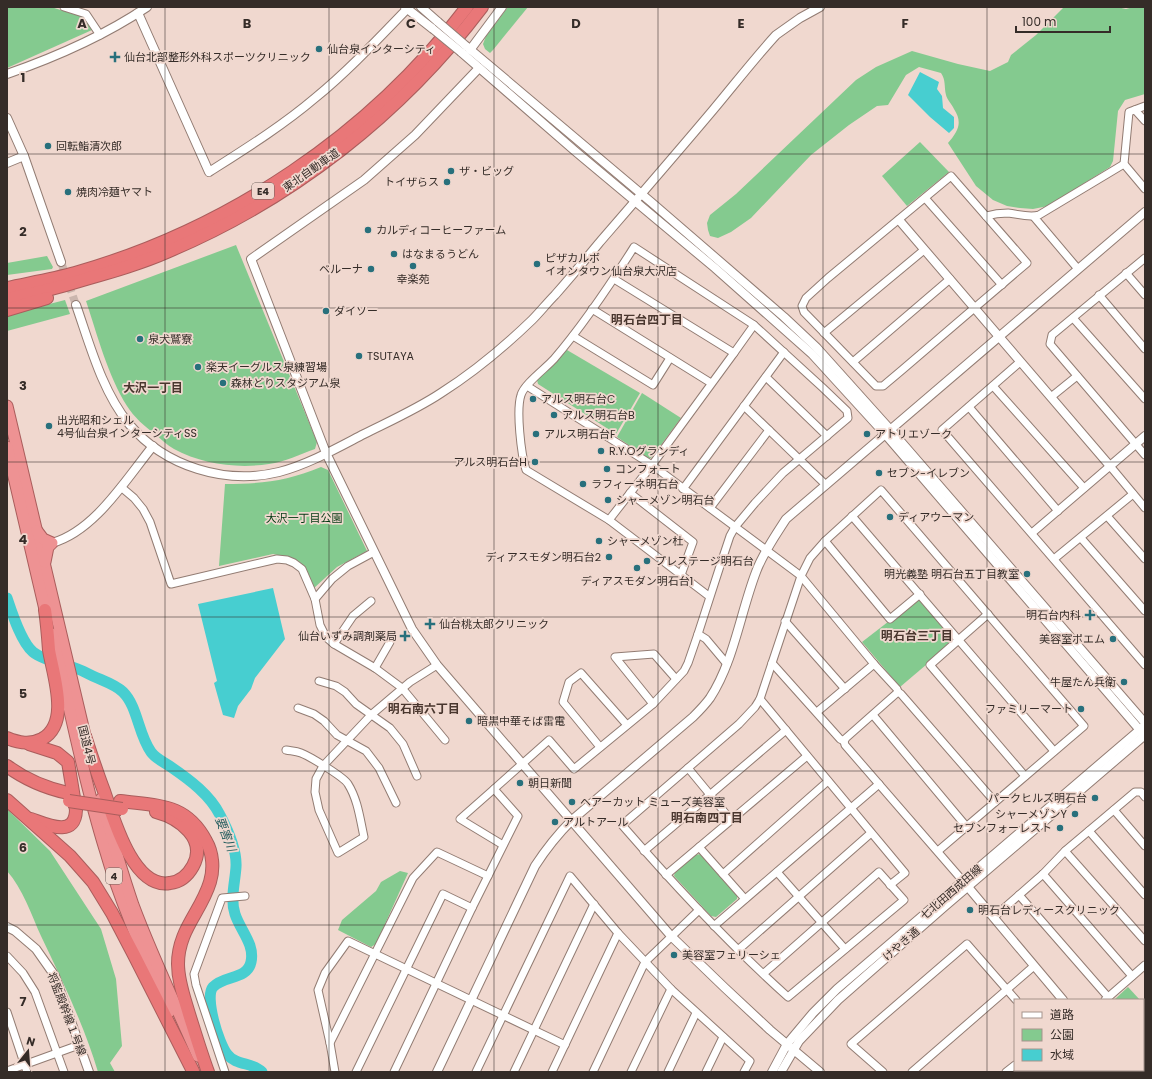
<svg xmlns="http://www.w3.org/2000/svg" width="1152" height="1079" font-family="Poppins,'Noto Sans JP',sans-serif">
<style>
.green{fill:#84ca8f}
.water{fill:#47ced0}
.lines{fill:none;stroke-linecap:round;stroke-linejoin:round}
.river{stroke:#47ced0;stroke-width:11}
.tertiary-tunnel{stroke:#cbb6ae;stroke-width:8;stroke-dasharray:8 4;stroke-linecap:butt}
.minor-casing{stroke:#927c73;stroke-width:9}
.tertiary-casing{stroke:#927c73;stroke-width:10}
.trunk-casing{stroke:#aa5d5c;stroke-width:13}
.motorway-casing{stroke:#aa5d5c;stroke-width:14}
.minor{stroke:#fff;stroke-width:7}
.tertiary{stroke:#fff;stroke-width:8}
.trunk{stroke:#ee9293;stroke-width:11}
.motorway{stroke:#e97778;stroke-width:12}
.tertiary-bridge-casing{stroke:#927c73;stroke-width:10;stroke-linecap:butt}
.motorway-bridge-casing{stroke:#aa5d5c;stroke-width:14;stroke-linecap:butt}
.tertiary-bridge{stroke:#fff;stroke-width:8}
.motorway-bridge{stroke:#e97778;stroke-width:12}
.grid{fill:none;stroke:#352c28;stroke-width:1;stroke-opacity:0.55}
.poi-dot{fill:#28707c;stroke:#f0d8cf;stroke-width:1.5}
.labels{text-anchor:middle;dominant-baseline:central;stroke-width:3.5;stroke-linejoin:round;paint-order:stroke}
.shield{fill:#f0d8cf;stroke:#6d605a;stroke-width:1}
.shield-label{font-size:10px;font-weight:bold;fill:#352c28}
.poi-label{font-size:11px;fill:#352c28;stroke:#f0d8cf;text-anchor:start}
.street-label{font-size:11px;fill:#352c28;stroke:#f0d8cf}
.park-label{font-size:11px;fill:#003710;stroke:#f0d8cf}
.neighbourhood-label{font-size:12px;font-weight:bold;fill:#49362e;stroke:#f0d8cf}
.water-label{font-size:12px;font-style:italic;fill:#285f60;stroke:#f0d8cf}
.grid-label{font-size:13px;text-anchor:middle;font-weight:bold;fill:#352c28;stroke:#f0d8cf;stroke-width:3.5;stroke-linejoin:round;paint-order:stroke}
</style>
<rect width="100%" height="100%" fill="#f0d8cf"/>
<g class="green">
<polygon points="7,7 51,7 86,18 92,30 7,68"/>
<polygon points="508,7 528,7 493,50 490,53 485,49 483,44 486,36"/>
<path d="M1064 7H1117L1126 9 1133 7H1145V94L1125 100 1118 111 1113 161 1110 167 1048 206 1033 209 1020 208 1007 206 993 200 976 186 948 143C958 131 963 123 954 109 952 104 947 100 946 95 944 87 946 80 941 73L919 67 906 75 888 105 877 106 849 125 811 155 751 218 731 232 718 238 710 236 708 230 707 223 710 215 736 194 856 80 876 67 912 51 958 64 990 71 1008 62 1011 55 1036 35Z"/>
<polygon points="920,142 949,172 907,206 882,176"/>
<path d="M236 245 317 442 315 449C300 454 285 462 269 464 237 469 202 464 174 449 167 445 161 439 155 434 144 426 134 417 127 406 108 376 97 334 86 301Z"/>
<polygon points="47,256 53,267 52,269 7,275 7,263"/>
<polygon points="65,300 70,314 7,331 7,315"/>
<polygon points="567,350 640,393 616,434 538,384 537,380"/>
<polygon points="642,393 681,418 652,457 649,459 617,437"/>
<path d="M321 467 328 470 367 551 337 567 313 589 304 569 286 557 273 554 219 566 225 484C262 484 287 481 321 467Z"/>
<polygon points="915,601 921,601 953,638 953,642 900,687 862,642"/>
<path d="M7 809 50 851 101 929 116 979 122 1046 110 1063 115 1072H98C84 1025 62 980 41 936 31 914 23 889 7 871Z"/>
<polygon points="701,854 737,892 737,899 716,917 711,916 674,876 675,872 694,855"/>
<polygon points="400,871 408,873 376,944 371,947 338,930 342,920 376,891 381,882"/>
<polygon points="1128,987 1140,1000 1114,1000"/>
</g>
<g class="water">
<polygon points="920,72 939,82 937,89 942,96 943,108 954,117 954,128 949,133 930,117 908,95"/>
<polygon points="273,588 285,639 255,678 251,689 238,706 234,718 223,715 214,683 217,681 198,604"/>
</g>
<g class="lines">
<path class="river" d="M7 598C12 613 21 642 33 652 43 660 63 664 75 668 82 670 88 674 95 677 104 681 116 685 123 692 138 707 138 734 151 752 156 759 164 762 171 767 190 780 210 795 220 815 228 830 237 850 236 867 235 883 230 899 235 914 240 930 255 944 251 962 247 980 224 975 213 987 204 997 219 1044 227 1054 236 1066 253 1062 262 1072"/>
<polyline class="tertiary-tunnel" points="61,262 76,305"/>
<g class="minor-casing">
<g id="minor">
<polyline points="64,7 86,14 100,35"/>
<polyline points="1145,106 1129,112 1124,164 1145,189"/>
<polyline points="1135,110 1145,121"/>
<polygon points="951,176 1027,263 902,370 883,386 876,386 804,312 802,306 806,298 828,278"/>
<polyline points="925,198 1002,285"/>
<path d="M986 216C993 214 1000 213 1008 213 1018 214 1029 218 1039 215L1124 164"/>
<polyline points="1034,217 1078,269"/>
<polyline points="1145,258 1052,335 1050,344 1145,455"/>
<polyline points="1126,273 1145,295"/>
<polyline points="1099,295 1145,349"/>
<polyline points="592,309 711,383"/>
<polyline points="1073,318 1145,399"/>
<polyline points="824,333 924,250"/>
<polyline points="573,336 653,385 670,358"/>
<polyline points="734,353 754,325"/>
<polyline points="853,362 950,279"/>
<polyline points="1020,362 942,430 1145,665"/>
<polyline points="766,377 827,436"/>
<polyline points="527,386 652,465 801,576 874,664 897,689 898,692 846,738 844,741 845,745 963,881"/>
<polyline points="993,386 1084,488"/>
<polyline points="1051,397 1077,376"/>
<polyline points="744,406 826,485"/>
<polyline points="969,407 1058,511"/>
<polyline points="121,487 134,498 143,509 150,522 171,584 277,559 287,560 294,563 302,569 315,599 320,625 326,637 334,644 375,668 402,688 445,740"/>
<polyline points="683,489 784,352"/>
<polyline points="630,493 693,542 681,575"/>
<polyline points="710,508 769,430"/>
<polyline points="852,516 1054,751"/>
<polyline points="1107,516 1145,559"/>
<polyline points="609,520 652,465 734,353 614,279"/>
<polyline points="1032,533 1110,466 1145,508"/>
<polyline points="1081,538 1145,611"/>
<polyline points="825,541 890,619 920,594"/>
<polyline points="1054,559 1133,494"/>
<polyline points="315,599 332,579 348,566 374,552"/>
<polyline points="988,614 930,665 1025,776"/>
<polyline points="785,621 845,689"/>
<polyline points="698,634 706,639 727,664"/>
<polyline points="334,644 353,616 371,601"/>
<polyline points="772,663 840,739 844,741"/>
<polyline points="375,668 390,642"/>
<polyline points="319,681 336,686 345,692 356,704 390,728 403,744 417,776"/>
<polyline points="898,692 901,694 995,802"/>
<polyline points="760,699 905,873 890,885"/>
<polyline points="653,704 615,657 654,654 676,679"/>
<polyline points="298,708 314,714 324,721 337,735 366,751 379,768 396,803"/>
<polyline points="817,712 874,664"/>
<polyline points="873,715 966,826"/>
<polyline points="600,747 563,702 569,682 581,673 627,725"/>
<path d="M286 750C291 751 296 751 301 753 309 756 344 777 348 784 358 800 360 819 364 837L338 853 319 810 315 792 316 779 323 766 371 715 410 682 437 665"/>
<polyline points="688,768 731,820"/>
<polyline points="494,789 460,819 503,845"/>
<polyline points="1114,810 1145,846"/>
<polyline points="1089,831 1145,895"/>
<polyline points="699,847 745,899"/>
<polyline points="644,851 786,730"/>
<polyline points="1065,851 1145,941"/>
<polyline points="777,872 845,949"/>
<polyline points="723,874 828,781"/>
<polyline points="1043,874 1132,976"/>
<polyline points="666,875 807,756"/>
<polyline points="1019,895 1108,997"/>
<polyline points="994,917 1043,874 1065,851 1135,792 1141,792 1145,797"/>
<polyline points="714,926 879,784"/>
<polyline points="738,950 871,833"/>
<polyline points="7,956 23,973 35,992 64,1072"/>
<path d="M763 974 879 872 904 900 788 997C729 944 675 886 622 825L739 724 755 707 760 699 801 576 810 558 825 541 881 490 1084 726 938 851"/>
<polyline points="1105,1000 1145,965"/>
<polyline points="7,1012 27,1072"/>
<polyline points="330,1043 413,878 437,852 488,876"/>
<polyline points="1143,1052 1145,1054"/>
<polyline points="1076,1070 1077,1072"/>
<polyline points="7,1071 79,1045"/>
<polyline points="225,1072 196,985 194,974 222,898 245,896"/>
<polyline points="335,1072 330,1043 318,990 325,973 348,941 565,1045"/>
<polyline points="356,1072 443,894 472,908"/>
<path d="M394 1072 472 908 518 816 494 789 549 740 574 769 653 704 684 671 688 663 698 634 721 563 730 536 735 527 755 503 783 473 848 418 847 411 823 388 754 325 634 247C610 285 584 324 554 359 546 368 524 384 521 395 516 410 521 454 526 470L609 520 710 597"/>
<polyline points="476,1072 570,876 618,933 671,989 750,1061 744,1072"/>
<polyline points="514,1072 594,904"/>
<polyline points="552,1072 618,933"/>
<polyline points="593,1072 645,962 699,910"/>
<polyline points="631,1072 671,989"/>
<polyline points="668,1072 696,1013"/>
<polyline points="706,1072 723,1037"/>
<polyline points="883,1072 851,1044 967,944 1016,1000"/>
<polyline points="912,1072 1034,966"/>
<polyline points="1006,1072 1015,1065"/>
<polyline points="1099,1072 1101,1070"/>
</g>
</g>
<g class="tertiary-casing">
<g id="tertiary">
<polyline points="405,7 433,29"/>
<polyline points="421,7 438,22"/>
<path d="M138 13 209 172C245 149 282 126 315 98 348 71 377 40 407 9"/>
<polyline points="466,46 651,202 784,317 817,348 896,436 1145,723"/>
<polyline points="470,50 502,7"/>
<polyline points="461,52 575,151 715,268 812,354 885,434 1145,736"/>
<polyline points="479,68 415,135 364,180 251,259 326,453 412,629 437,665 671,936 725,988 770,1030 820,1072"/>
<path d="M7 74C56 57 104 36 147 7"/>
<polyline points="7,118 24,156 61,262"/>
<polyline points="7,163 24,156"/>
<polyline points="899,220 1110,466 1145,436"/>
<path d="M76 305C90 345 102 391 129 424 165 467 226 485 279 472 309 464 337 448 364 434 390 421 417 409 441 393 474 372 504 347 532 320 540 312 547 303 555 295 570 278 585 260 599 243 637 199 676 154 713 110 734 85 754 59 776 35L800 18 820 7"/>
<path d="M52 543C95 531 126 479 153 446"/>
<polyline points="968,887 1063,1000"/>
<polyline points="7,927 15,931 36,949 55,976 89,1072"/>
<path d="M437 1072 535 866C546 849 557 835 572 820L693 717C699 711 705 705 710 698 734 661 740 614 756 572 763 553 775 536 786 519L1145 212"/>
<polyline points="772,1072 787,1044 813,1013 837,989 1143,727"/>
<polyline points="781,1072 799,1041 838,1000 944,907 1145,735"/>
</g>
</g>
<g class="trunk-casing">
<g id="trunk">
<polyline points="7,406 87,744"/>
<polyline points="7,447 47,618"/>
<polyline points="37,531 43,539 52,543 48,547 45,562"/>
<path d="M52 634C70 706 83 779 105 849 121 905 146 959 169 1012"/>
<path d="M101 799C111 835 121 870 133 905 152 956 176 1006 198 1056"/>
</g>
</g>
<g class="motorway-casing">
<g id="motorway">
<path d="M7 288C30 283 53 279 75 273 229 229 370 135 467 7"/>
<path d="M7 299C34 294 60 287 86 279 114 271 142 263 169 251 292 199 401 114 482 7"/>
<polyline points="7,310 47,298"/>
<path d="M85 736C91 754 97 773 104 791 113 817 133 890 170 883 180 882 188 875 193 866 208 839 179 818 156 812"/>
<path d="M7 738C19 743 30 745 42 739 71 723 53 675 49 650 48 636 47 623 45 610"/>
<path d="M29 744 57 753 68 762 76 810C75 838 48 825 31 819"/>
<path d="M7 766C26 780 45 788 68 793"/>
<polyline points="7,800 70,856 93,882 112,913 134,955 193,1071"/>
<path d="M120 801C158 806 186 803 206 841 213 853 214 869 210 882 201 912 178 930 178 964 178 981 184 997 189 1014 195 1033 201 1053 208 1072"/>
</g>
</g>
<use href="#minor" class="minor"/>
<use href="#tertiary" class="tertiary"/>
<use href="#trunk" class="trunk"/>
<use href="#motorway" class="motorway"/>
<g class="tertiary-bridge-casing">
<g id="tertiary-bridge">
<polyline points="438,22 466,46"/>
<polyline points="433,29 461,52"/>
</g>
</g>
<g class="motorway-bridge-casing">
<polyline id="motorway-bridge" points="69,801 122,809"/>
</g>
<use href="#tertiary-bridge" class="tertiary-bridge"/>
<use href="#motorway-bridge" class="motorway-bridge"/>
</g>
<path class="grid" d="M165 7V1072M329 7V1072M494 7V1072M658 7V1072M823 7V1072M987 7V1072M7 154H1145M7 308H1145M7 462H1145M7 617H1145M7 771H1145M7 925H1145"/>
<g class="poi-dot">
<circle cx="319" cy="49" r="4"/>
<path d="M113 51h4v4h4v4h-4v4h-4v-4h-4v-4h4z"/>
<circle cx="48" cy="146" r="4"/>
<circle cx="451" cy="171" r="4"/>
<circle cx="447" cy="182" r="4"/>
<circle cx="68" cy="192" r="4"/>
<circle cx="368" cy="230" r="4"/>
<circle cx="394" cy="254" r="4"/>
<circle cx="537" cy="264" r="4"/>
<circle cx="413" cy="266" r="4"/>
<circle cx="371" cy="269" r="4"/>
<circle cx="326" cy="311" r="4"/>
<circle cx="140" cy="339" r="4"/>
<circle cx="359" cy="356" r="4"/>
<circle cx="198" cy="367" r="4"/>
<circle cx="223" cy="383" r="4"/>
<circle cx="533" cy="399" r="4"/>
<circle cx="554" cy="415" r="4"/>
<circle cx="49" cy="426" r="4"/>
<circle cx="536" cy="434" r="4"/>
<circle cx="867" cy="434" r="4"/>
<circle cx="601" cy="451" r="4"/>
<circle cx="535" cy="462" r="4"/>
<circle cx="607" cy="469" r="4"/>
<circle cx="879" cy="473" r="4"/>
<circle cx="583" cy="484" r="4"/>
<circle cx="608" cy="500" r="4"/>
<circle cx="890" cy="517" r="4"/>
<circle cx="599" cy="541" r="4"/>
<circle cx="609" cy="557" r="4"/>
<circle cx="647" cy="561" r="4"/>
<circle cx="637" cy="568" r="4"/>
<circle cx="1027" cy="574" r="4"/>
<path d="M1088 609h4v4h4v4h-4v4h-4v-4h-4v-4h4z"/>
<path d="M428 618h4v4h4v4h-4v4h-4v-4h-4v-4h4z"/>
<path d="M403 630h4v4h4v4h-4v4h-4v-4h-4v-4h4z"/>
<circle cx="1113" cy="639" r="4"/>
<circle cx="1124" cy="682" r="4"/>
<circle cx="1081" cy="709" r="4"/>
<circle cx="469" cy="721" r="4"/>
<circle cx="520" cy="783" r="4"/>
<circle cx="1095" cy="798" r="4"/>
<circle cx="572" cy="802" r="4"/>
<circle cx="1075" cy="814" r="4"/>
<circle cx="555" cy="822" r="4"/>
<circle cx="1060" cy="828" r="4"/>
<circle cx="970" cy="910" r="4"/>
<circle cx="674" cy="955" r="4"/>
</g>
<g class="labels">
<g class="shield">
<rect x="252" y="183" width="22" height="16" rx="3"/>
<rect x="106" y="868" width="16" height="16" rx="3"/>
</g>
<g class="shield-label">
<text x="263" y="191">E4</text>
<text x="114" y="876">4</text>
</g>
<g class="poi-label">
<text x="327" y="49">仙台泉インターシティ</text>
<text x="124" y="57">仙台北部整形外科スポーツクリニック</text>
<text x="56" y="146">回転鮨清次郎</text>
<text x="459" y="171">ザ・ビッグ</text>
<text x="439" y="182" text-anchor="end">トイザらス</text>
<text x="76" y="192">焼肉冷麺ヤマト</text>
<text x="376" y="230">カルディコーヒーファーム</text>
<text x="402" y="254">はなまるうどん</text>
<text x="545" y="258">ピザカルボ<tspan x="545" dy="13">イオンタウン仙台泉大沢店</tspan></text>
<text x="363" y="269" text-anchor="end">ベルーナ</text>
<text x="413" y="279" text-anchor="middle">幸楽苑</text>
<text x="334" y="311">ダイソー</text>
<text x="148" y="339">泉犬鷲寮</text>
<text x="367" y="356">TSUTAYA</text>
<text x="206" y="367">楽天イーグルス泉練習場</text>
<text x="231" y="383">森林どりスタジアム泉</text>
<text x="541" y="399">アルス明石台C</text>
<text x="562" y="415">アルス明石台B</text>
<text x="57" y="420">出光昭和シェル<tspan x="57" dy="13">4号仙台泉インターシティSS</tspan></text>
<text x="544" y="434">アルス明石台F</text>
<text x="875" y="434">アトリエゾーク</text>
<text x="609" y="451">R.Y.Oグランディ</text>
<text x="527" y="462" text-anchor="end">アルス明石台H</text>
<text x="615" y="469">コンフォート</text>
<text x="887" y="473">セブン-イレブン</text>
<text x="591" y="484">ラフィーネ明石台</text>
<text x="616" y="500">シャーメゾン明石台</text>
<text x="898" y="517">ディアウーマン</text>
<text x="607" y="541">シャーメゾン杜</text>
<text x="601" y="557" text-anchor="end">ディアスモダン明石台2</text>
<text x="655" y="561">プレステージ明石台</text>
<text x="1019" y="574" text-anchor="end">明光義塾 明石台五丁目教室</text>
<text x="637" y="581" text-anchor="middle">ディアスモダン明石台1</text>
<text x="1081" y="615" text-anchor="end">明石台内科</text>
<text x="439" y="624">仙台桃太郎クリニック</text>
<text x="397" y="636" text-anchor="end">仙台いずみ調剤薬局</text>
<text x="1105" y="639" text-anchor="end">美容室ポエム</text>
<text x="1116" y="682" text-anchor="end">牛屋たん兵衛</text>
<text x="1073" y="709" text-anchor="end">ファミリーマート</text>
<text x="477" y="721">暗黒中華そば雷電</text>
<text x="528" y="783">朝日新聞</text>
<text x="1087" y="798" text-anchor="end">パークヒルズ明石台</text>
<text x="580" y="802">ヘアーカット ミューズ美容室</text>
<text x="1067" y="814" text-anchor="end">シャーメゾンY</text>
<text x="563" y="822">アルトアール</text>
<text x="1052" y="828" text-anchor="end">セブンフォーレスト</text>
<text x="978" y="910">明石台レディースクリニック</text>
<text x="682" y="955">美容室フェリーシェ</text>
</g>
<g class="street-label">
<text transform="translate(311 170) rotate(-35)">東北自動車道</text>
<text transform="translate(87 745) rotate(76)">国道4号</text>
<text transform="translate(951 892) rotate(-41)">七北田西成田線</text>
<text transform="translate(901 944) rotate(-41)">けやき通</text>
<text transform="translate(67 1014) rotate(69)">将監殿幹線１号線</text>
</g>
<g class="park-label">
<text x="304" y="518">大沢一丁目公園</text>
</g>
<g class="neighbourhood-label">
<text x="647" y="319">明石台四丁目</text>
<text x="153" y="387">大沢一丁目</text>
<text x="917" y="635">明石台三丁目</text>
<text x="424" y="708">明石南六丁目</text>
<text x="707" y="817">明石南四丁目</text>
</g>
<g class="water-label">
<text transform="translate(226 834) rotate(69)">要害川</text>
</g>
</g>
<g class="grid-label">
<text x="82" y="28">A</text>
<text x="247" y="28">B</text>
<text x="411" y="28">C</text>
<text x="576" y="28">D</text>
<text x="741" y="28">E</text>
<text x="905" y="28">F</text>
<text x="23" y="82">1</text>
<text x="23" y="236">2</text>
<text x="23" y="390">3</text>
<text x="23" y="544">4</text>
<text x="23" y="698">5</text>
<text x="23" y="852">6</text>
<text x="23" y="1006">7</text>
</g>
<rect width="1152" height="1079" fill="none" stroke="#352c28" stroke-width="16"/>
<rect x="1014" y="999" width="130" height="72" fill="#f0d8cf" stroke="#a5938c"/>
<rect x="1022" y="1012" width="20" height="6" fill="#ffffff" stroke="#a5938c"/>
<text x="1050" y="1019" font-size="12" fill="#352c28">道路</text>
<rect x="1022" y="1029" width="20" height="12" fill="#84ca8f" stroke="#a5938c"/>
<text x="1050" y="1039" font-size="12" fill="#352c28">公園</text>
<rect x="1022" y="1049" width="20" height="12" fill="#47ced0" stroke="#a5938c"/>
<text x="1050" y="1059" font-size="12" fill="#352c28">水域</text>
<g transform="translate(28 1051) rotate(17)" stroke="#f0d8cf" stroke-width="3" paint-order="stroke">
<path d="M0-3L7 15L0 10L-7 15Z" fill="#352c28"/>
<text y="-6" font-size="11" font-weight="bold" text-anchor="middle" fill="#352c28">N</text>
</g>
<path d="M1016 26v6h94v-6" fill="none" stroke="#352c28" stroke-width="2"/>
<text x="1022" y="26" font-size="12" fill="#352c28" stroke="#f0d8cf" stroke-width="3" paint-order="stroke">100 m</text>
</svg>
